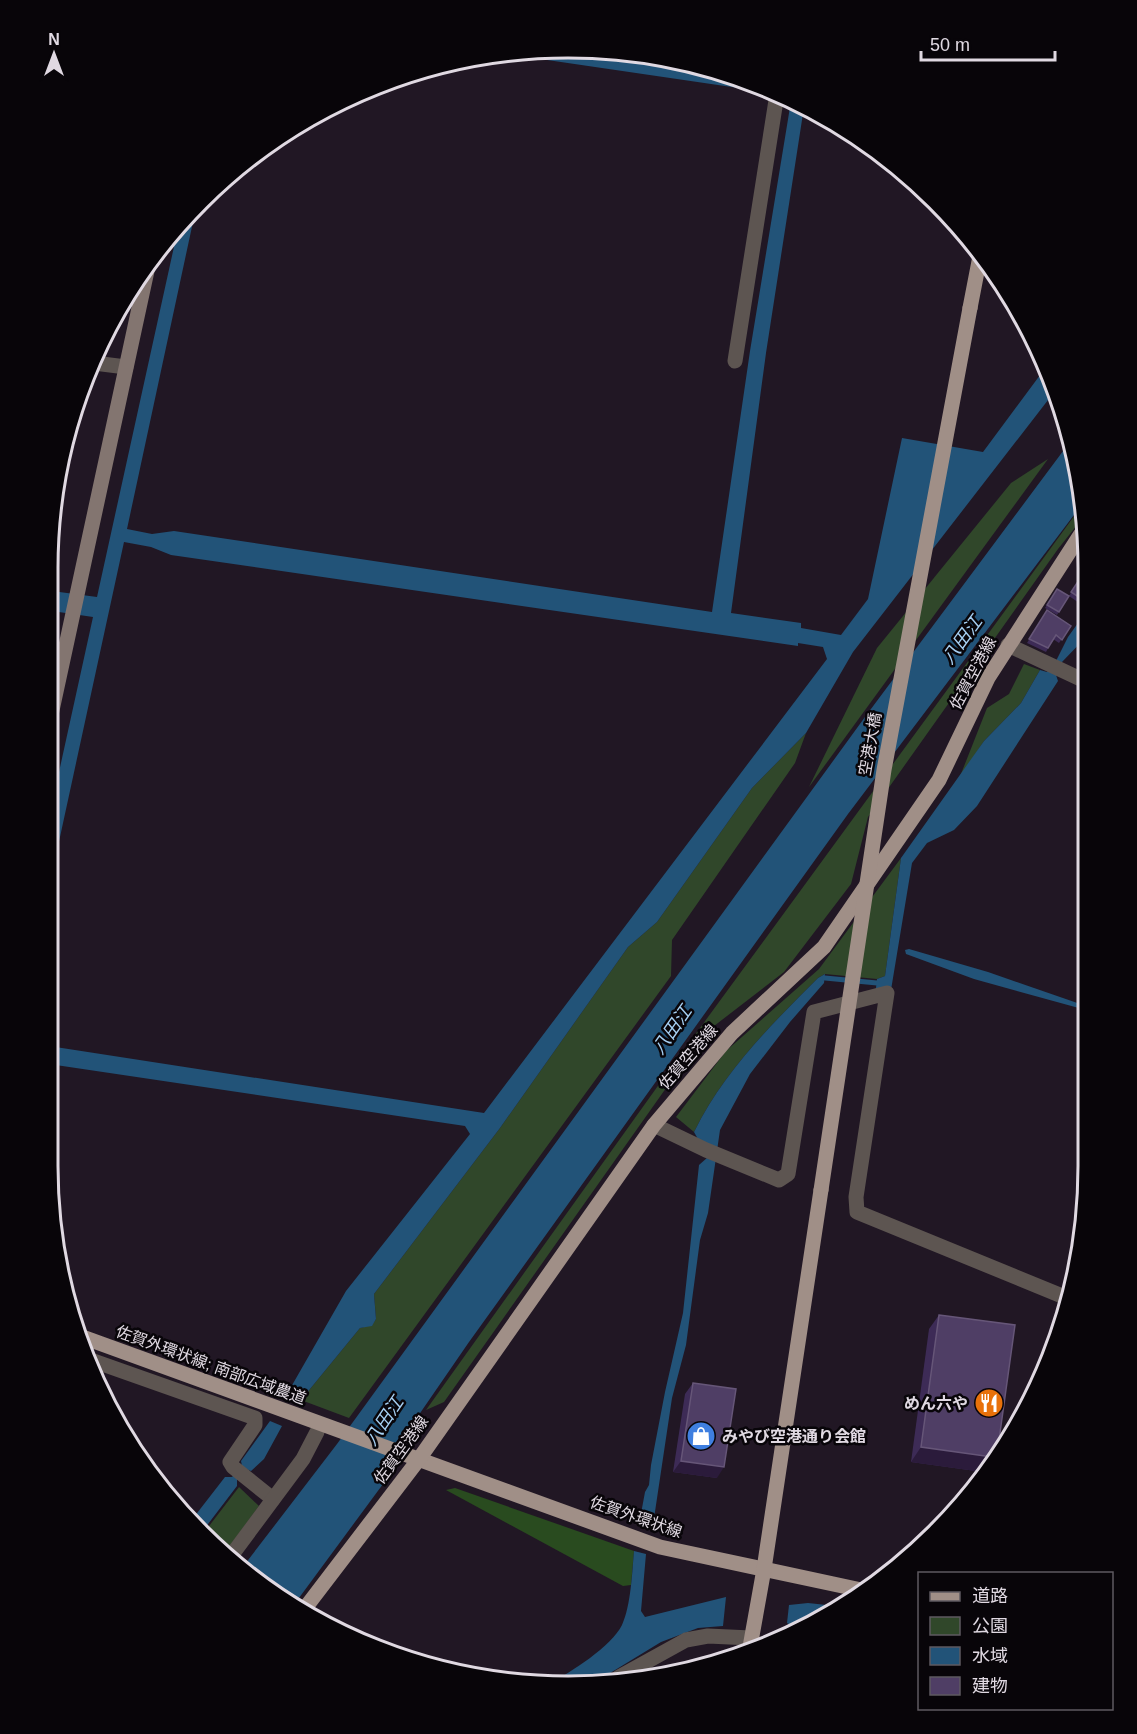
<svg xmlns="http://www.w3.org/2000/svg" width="1137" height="1734" font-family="Arial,'Noto Sans JP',sans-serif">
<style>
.green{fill:#30472a}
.forest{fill:#294b1f}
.water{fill:#225378}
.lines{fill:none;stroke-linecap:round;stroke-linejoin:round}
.stream{stroke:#225378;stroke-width:5}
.street{stroke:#5d5551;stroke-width:15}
.secondary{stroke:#837570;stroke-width:15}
.primary{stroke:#a08f87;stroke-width:15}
.primary-bridge{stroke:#a08f87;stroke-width:15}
.wall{fill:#3d2b56}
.shaded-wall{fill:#2b1b3b}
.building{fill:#4f3e65;stroke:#665678;stroke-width:1.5}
.labels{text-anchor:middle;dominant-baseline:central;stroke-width:5;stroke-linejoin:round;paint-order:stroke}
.street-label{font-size:16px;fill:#e0d9e2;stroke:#080509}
.poi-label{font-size:16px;font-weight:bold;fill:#e0d9e2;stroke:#080509;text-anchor:end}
.water-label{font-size:18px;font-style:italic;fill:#a6d0f3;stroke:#080509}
.rim{fill:none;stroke:#e0d9e2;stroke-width:3}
</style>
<rect width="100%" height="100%" fill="#211724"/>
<g class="green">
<polygon points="1048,459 809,787 877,648 1011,483"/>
<polygon points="1083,504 1085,515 1058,549 868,817 851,884 784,972 705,1033 444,1402 426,1410 670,1069"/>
<polygon points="1024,664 1040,670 1021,703 984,741 959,779 987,708 1009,694"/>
<polygon points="806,733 795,763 672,940 671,976 349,1418 301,1400 360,1328 372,1325 376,1319 374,1294 500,1128 628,947 657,922 752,788"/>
<path d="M901 858 885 976 877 979 825 974 818 978C770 1026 724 1071 694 1132L676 1117 726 1051 819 969Z"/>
<polygon points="239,1487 259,1506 226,1551 206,1530"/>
</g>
<polygon class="forest" points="455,1488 634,1551 631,1585 623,1586 446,1490"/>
<g class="water">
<polygon points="534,49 586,51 705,68 735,76 773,93 506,54"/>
<polygon points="791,101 804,107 766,353 731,613 801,623 801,628 841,635 868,599 902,438 983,452 1046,367 1055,391 853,652 806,733 752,788 657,922 628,947 500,1128 374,1294 376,1319 372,1326 360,1328 301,1400 287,1394 346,1291 470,1134 465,1126 49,1064 49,1046 484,1113 827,659 823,647 798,643 798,646 171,555 151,547 124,542 50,883 50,813 93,617 52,611 52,591 97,597 179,224 196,208 127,529 152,534 174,531 712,612 750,351"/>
<polygon points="1072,439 1083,503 848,814 469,1342 405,1435 400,1437 381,1464 383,1484 296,1602 252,1579 242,1568 337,1444 865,717"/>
<polygon points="1088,609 1087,636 1062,662 1056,675 1058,681 977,806 954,830 927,843 912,863 891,990 876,988 877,979 885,976 901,858 984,741 1021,703 1040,670 1047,672 1055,663 1068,637"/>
<polygon points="909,949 988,972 1086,1006 1086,1010 974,979 906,954 905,950"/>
<path d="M825 974 824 983 790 1022 750 1074 720 1130 708 1213 700 1240 686 1345 672 1398 653 1525 640 1519 645 1492 649 1485 651 1465 665 1392 683 1313 699 1165 708 1157 694 1132C724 1071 770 1026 818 978Z"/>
<polygon points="270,1421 282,1426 264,1459 251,1471 246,1469 237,1480 237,1486 205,1528 194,1517 225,1477 232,1477 242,1466 241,1461"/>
<path d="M634 1551 646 1554 641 1611 645 1617 726 1597 723 1626 698 1628 661 1642 602 1678 550 1683C570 1673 612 1646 622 1625 631 1605 632 1573 634 1551Z"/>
<polygon points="808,1603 836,1606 839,1607 794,1627 787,1623 789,1605"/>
</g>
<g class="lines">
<polyline class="stream" points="825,978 877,983"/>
<g class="street">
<polyline points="735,361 777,94"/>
<polyline points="94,363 126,367"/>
<polyline points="1008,645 1087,682"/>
<polyline points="654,1125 706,1150 779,1180 788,1174 814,1012 887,993 856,1197 857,1212 1067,1298"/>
<polyline points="88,1359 255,1418 255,1425 230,1462 233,1467 273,1499"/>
<polyline points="231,1556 303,1459 317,1432"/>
<polyline points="619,1677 686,1640 708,1636 751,1638"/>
</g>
<polyline class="secondary" points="51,715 147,271"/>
<g class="primary">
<polyline points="970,308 981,251"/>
<polyline points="77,1335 660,1547 866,1591"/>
<polyline points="306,1607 419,1459 654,1125 732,1033 824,947 939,780 988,678 1086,526"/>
<polyline points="750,1647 764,1569 821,1190"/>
</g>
<polyline class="primary-bridge" points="821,1190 884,770 970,308"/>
</g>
<g class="wall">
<polygon points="1079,580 1088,603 1085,607 1069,596"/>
<polygon points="1057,589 1069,596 1057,615 1045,608"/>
<polygon points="1047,610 1071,626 1059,643 1053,639 1046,652 1027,643"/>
<polygon points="939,1315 998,1447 983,1472 911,1462 929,1329"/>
<polygon points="693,1383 717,1478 673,1472 685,1394"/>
</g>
<g class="shaded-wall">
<polygon points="921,1447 992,1457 983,1472 911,1462"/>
<polygon points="681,1461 724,1467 717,1478 673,1472"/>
</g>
<g class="building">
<polygon points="1079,580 1088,585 1088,603 1071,592"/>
<polygon points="1057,589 1069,596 1059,612 1047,605"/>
<polygon points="1047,610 1071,626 1062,640 1056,635 1048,648 1029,639"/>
<polygon points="939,1315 1015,1325 998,1447 992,1457 921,1447"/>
<polygon points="693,1383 736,1389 724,1467 681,1461"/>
</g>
<defs>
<g id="restaurant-disc" transform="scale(1.5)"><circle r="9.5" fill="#e8710a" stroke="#080509"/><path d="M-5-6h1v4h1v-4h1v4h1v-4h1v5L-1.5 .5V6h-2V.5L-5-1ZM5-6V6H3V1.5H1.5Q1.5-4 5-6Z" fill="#fff"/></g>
<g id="shop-disc" transform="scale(1.5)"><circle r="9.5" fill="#3f7fe0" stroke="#080509"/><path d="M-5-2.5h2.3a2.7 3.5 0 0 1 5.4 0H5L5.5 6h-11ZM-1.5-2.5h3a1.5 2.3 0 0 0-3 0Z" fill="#fff"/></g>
</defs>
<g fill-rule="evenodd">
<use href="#restaurant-disc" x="989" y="1403"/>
<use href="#shop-disc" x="701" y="1436"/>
</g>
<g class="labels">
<g class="street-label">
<text transform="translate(973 673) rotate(-62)">佐賀空港線</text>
<text transform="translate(870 744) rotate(-80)">空港大橋</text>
<text transform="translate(688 1057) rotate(-49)">佐賀空港線</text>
<text transform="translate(211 1365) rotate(20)">佐賀外環状線; 南部広域農道</text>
<text transform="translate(401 1450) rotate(-54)">佐賀空港線</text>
<text transform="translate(636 1517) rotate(19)">佐賀外環状線</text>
</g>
<g class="poi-label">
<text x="968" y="1403">めん六や</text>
<text x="722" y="1436" text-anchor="start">みやび空港通り会館</text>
</g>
<g class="water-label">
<text transform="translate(962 640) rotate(-54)">八田江</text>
<text transform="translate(672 1030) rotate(-55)">八田江</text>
<text transform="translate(384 1421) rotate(-56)">八田江</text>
</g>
</g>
<path d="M0 0H1137V1734H0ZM568 58H568A510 510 0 0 1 1078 568V1166A510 510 0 0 1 568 1676H568A510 510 0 0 1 58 1166V568A510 510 0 0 1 568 58Z" fill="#080509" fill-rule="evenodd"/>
<path class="rim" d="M568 58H568A510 510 0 0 1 1078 568V1166A510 510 0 0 1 568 1676H568A510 510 0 0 1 58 1166V568A510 510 0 0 1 568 58Z"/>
<rect x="918" y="1572" width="195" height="138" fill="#080509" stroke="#5e5a60" stroke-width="1.5"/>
<rect x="930" y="1592" width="30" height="9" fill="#a08f87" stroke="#5e5a60" stroke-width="1.5"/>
<text x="972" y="1602" font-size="18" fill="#e0d9e2">道路</text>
<rect x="930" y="1617" width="30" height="18" fill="#30472a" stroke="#5e5a60" stroke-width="1.5"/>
<text x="972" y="1632" font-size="18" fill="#e0d9e2">公園</text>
<rect x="930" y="1647" width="30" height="18" fill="#225378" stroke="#5e5a60" stroke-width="1.5"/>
<text x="972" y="1662" font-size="18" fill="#e0d9e2">水域</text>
<rect x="930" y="1677" width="30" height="18" fill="#4f3e65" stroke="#5e5a60" stroke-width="1.5"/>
<text x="972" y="1692" font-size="18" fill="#e0d9e2">建物</text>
<g transform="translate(54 54)" stroke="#080509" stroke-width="4.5" paint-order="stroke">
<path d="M0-4.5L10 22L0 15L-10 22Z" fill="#e0d9e2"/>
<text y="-9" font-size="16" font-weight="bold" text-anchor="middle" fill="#e0d9e2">N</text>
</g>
<path d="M921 51v9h134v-9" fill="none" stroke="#e0d9e2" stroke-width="3"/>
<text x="930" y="51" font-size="18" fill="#e0d9e2" stroke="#080509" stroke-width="4.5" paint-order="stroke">50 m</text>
</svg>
